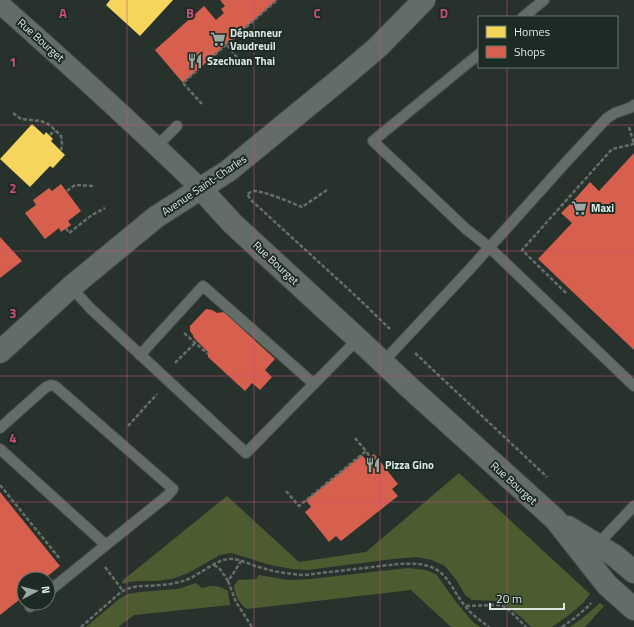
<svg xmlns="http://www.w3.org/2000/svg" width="634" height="627" font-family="'Titillium Web',sans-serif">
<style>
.green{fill:#4b5c30}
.homes{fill:#f6d55c}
.shops{fill:#d6604d}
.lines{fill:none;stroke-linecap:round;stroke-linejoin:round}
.service-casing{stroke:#464f4b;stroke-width:12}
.minor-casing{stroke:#464f4b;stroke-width:21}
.tertiary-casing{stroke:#464f4b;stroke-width:24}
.path{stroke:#676e6a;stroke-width:2.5;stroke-dasharray:4 2;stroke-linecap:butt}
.service{stroke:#646c68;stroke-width:10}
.minor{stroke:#646c68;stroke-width:19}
.tertiary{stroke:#646c68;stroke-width:22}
.grid{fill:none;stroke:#c94c7d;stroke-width:1;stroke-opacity:0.55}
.labels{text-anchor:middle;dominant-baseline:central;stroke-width:4;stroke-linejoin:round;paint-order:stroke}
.poi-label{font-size:11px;font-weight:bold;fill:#dde7e2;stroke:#1c2b24;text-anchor:start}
.street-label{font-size:11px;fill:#dde7e2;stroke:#1c2b24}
.grid-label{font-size:13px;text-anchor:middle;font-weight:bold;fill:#c94c7d;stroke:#1c2b24;stroke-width:4;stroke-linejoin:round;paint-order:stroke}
</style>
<rect width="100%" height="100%" fill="#28322d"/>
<g class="green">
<polygon points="459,473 590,594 583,603 569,615 552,627 531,627 522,618 506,605 498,601 472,600 465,595 457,581 445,566 432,560 416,557 393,559 307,570 292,569 270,565 248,558 231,553 220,555 188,573 172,579 157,581 140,581 129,582 123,584 122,581 227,496 299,562 366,552"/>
<path d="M408 568 426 570 436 574 456 602 473 622 480 627H451L411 590 247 609C239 603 235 596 234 586L238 580 256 579 259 575 288 580 310 579Z"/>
<path d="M196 583 202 588C213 585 218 585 228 591L230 605 134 615 118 627H86L119 599 128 594 140 592 178 589Z"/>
<polygon points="600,603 604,606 585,627 570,627 585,616"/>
</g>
<g class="homes">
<polygon points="110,0 173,0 140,36 106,5"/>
<polygon points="32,124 44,135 46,132 53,139 51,141 65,155 53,168 50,166 30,187 0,159"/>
</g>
<g class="shops">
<polygon points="220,0 277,0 183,83 155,50 204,6 216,20 224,13 221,9 225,6"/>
<polygon points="634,153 634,350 538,259 572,223 561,213 574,200 590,182 599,191"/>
<polygon points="61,184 81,211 68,221 71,225 61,232 59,228 45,239 25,213 36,205 33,200 49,188 52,191"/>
<polygon points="0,237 22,261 0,278"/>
<polygon points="206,309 212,310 217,313 224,312 275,359 265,370 272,377 260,390 252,383 245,391 208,357 208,352 194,338 193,335 190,331 190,326"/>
<polygon points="374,454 398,484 392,489 398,496 341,541 336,536 329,542 305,512 311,507 306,500 362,455 366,460"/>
<polygon points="0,492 60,566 44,579 24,579 24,596 0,615"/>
</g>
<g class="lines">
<g class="service-casing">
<g id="service">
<polyline points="523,17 544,0"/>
<polyline points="479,54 373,141 466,229 489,247 634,386"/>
<polyline points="156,147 177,126"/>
<polyline points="71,287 90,308 246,453 358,339"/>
<polyline points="140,355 203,286 314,384"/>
<polyline points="383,362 469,270 568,160 607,118 615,113 632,107 634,105"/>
<polyline points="0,428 46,387 51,385 55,386 173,489 167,496 106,545"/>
<polyline points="0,449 106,545 48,592"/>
<polyline points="596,546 634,506"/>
<polyline points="30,607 34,603"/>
</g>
</g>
<g class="minor-casing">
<path id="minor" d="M0 4C68 64 135 125 200 188"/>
</g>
<g class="tertiary-casing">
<g id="tertiary">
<polyline points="200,188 233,224 358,339 410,388 555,519 607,585 634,609"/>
<polyline points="0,352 71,287 156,217 228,171 344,76 378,47 424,0"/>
<polyline points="568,527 615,556 634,572"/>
</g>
</g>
<g class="path">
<polyline points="227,45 244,66"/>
<polyline points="210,59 277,0"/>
<polyline points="202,104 183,83 202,66"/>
<polyline points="13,113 21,119 41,121 48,124 55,130 61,136 62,144 61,151"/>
<polyline points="629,127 634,144"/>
<polyline points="50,135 55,130"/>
<path d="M327 190 302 207C292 203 262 190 253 191 253 191 248 194 247 194L251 200 358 298 390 329"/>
<polyline points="67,191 75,185 95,186"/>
<polyline points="66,228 69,233 92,215 105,208"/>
<polyline points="566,293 522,250 612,149 634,144"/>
<polyline points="184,333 208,354"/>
<polyline points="415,353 547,477"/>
<polyline points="175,363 195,343"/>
<polyline points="128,426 157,394"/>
<polyline points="355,438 366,451"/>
<polyline points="0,485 60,559"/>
<polyline points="286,491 299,506 366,451 370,457"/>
<polyline points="214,565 220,569 228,581 233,574 241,561"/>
<polyline points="105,567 123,591"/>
<polyline points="228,581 236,602 252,627"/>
<polyline points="466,606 497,605 506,607 526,627"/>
<path d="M81 627 121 592C135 584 144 587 159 585 167 585 176 583 183 581 200 576 217 557 233 559 242 560 251 565 259 567 274 572 289 574 304 575L398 564C416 563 434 563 446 578 453 587 458 598 466 607 472 615 481 621 489 627"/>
<path d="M562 627C572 620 582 613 591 603"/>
</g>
<use href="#service" class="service"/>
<use href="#minor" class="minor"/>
<use href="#tertiary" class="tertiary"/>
</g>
<path class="grid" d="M127 0V627M254 0V627M380 0V627M507 0V17M507 67V627M0 125H634M0 251H634M0 376H634M0 502H634"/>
<defs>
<g id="supermarket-bare" transform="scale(1.2)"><path d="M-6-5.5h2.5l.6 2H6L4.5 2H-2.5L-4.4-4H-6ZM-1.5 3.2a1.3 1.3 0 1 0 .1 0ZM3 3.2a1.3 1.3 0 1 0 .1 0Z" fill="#9ea8a3" stroke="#1c2b24" stroke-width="2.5" paint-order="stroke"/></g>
<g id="restaurant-bare" transform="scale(1.2)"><path d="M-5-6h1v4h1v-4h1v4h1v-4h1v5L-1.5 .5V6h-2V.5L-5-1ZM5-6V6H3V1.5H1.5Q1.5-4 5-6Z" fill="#9ea8a3" stroke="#1c2b24" stroke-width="2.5" paint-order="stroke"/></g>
</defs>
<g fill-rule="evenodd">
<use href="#supermarket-bare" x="218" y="39"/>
<use href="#restaurant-bare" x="195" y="61"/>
<use href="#supermarket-bare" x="579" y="208"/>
<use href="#restaurant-bare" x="373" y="465"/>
</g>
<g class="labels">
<g class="poi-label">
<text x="230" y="33">Dépanneur<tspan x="230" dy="13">Vaudreuil</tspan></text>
<text x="207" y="61">Szechuan Thai</text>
<text x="591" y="208">Maxi</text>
<text x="385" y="465">Pizza Gino</text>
</g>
<g class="street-label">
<text transform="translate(41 40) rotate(42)">Rue Bourget</text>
<text transform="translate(204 185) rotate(-34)">Avenue Saint-Charles</text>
<text transform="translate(276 263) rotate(43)">Rue Bourget</text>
<text transform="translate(514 483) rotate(42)">Rue Bourget</text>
</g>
</g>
<g class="grid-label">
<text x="63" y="18">A</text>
<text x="190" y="18">B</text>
<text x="317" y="18">C</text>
<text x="444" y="18">D</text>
<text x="13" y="67">1</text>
<text x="13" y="193">2</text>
<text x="13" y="318">3</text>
<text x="13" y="443">4</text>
</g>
<rect x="478" y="16" width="140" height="52" fill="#1c2b24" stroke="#697670"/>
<rect x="486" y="26" width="20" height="12" fill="#f6d55c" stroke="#697670"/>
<text x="514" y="36" font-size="12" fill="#dde7e2">Homes</text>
<rect x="486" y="46" width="20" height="12" fill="#d6604d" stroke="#697670"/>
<text x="514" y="56" font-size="12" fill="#dde7e2">Shops</text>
<g transform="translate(36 591) rotate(83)"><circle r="19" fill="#1c2b24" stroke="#697670"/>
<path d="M0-3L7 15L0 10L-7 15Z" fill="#9ea8a3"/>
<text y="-6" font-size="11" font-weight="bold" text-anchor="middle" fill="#dde7e2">N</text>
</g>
<path d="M490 603v6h74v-6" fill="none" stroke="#dde7e2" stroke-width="2"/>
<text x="496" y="603" font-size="12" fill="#dde7e2" stroke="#1c2b24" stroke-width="3" paint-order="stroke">20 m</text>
</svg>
